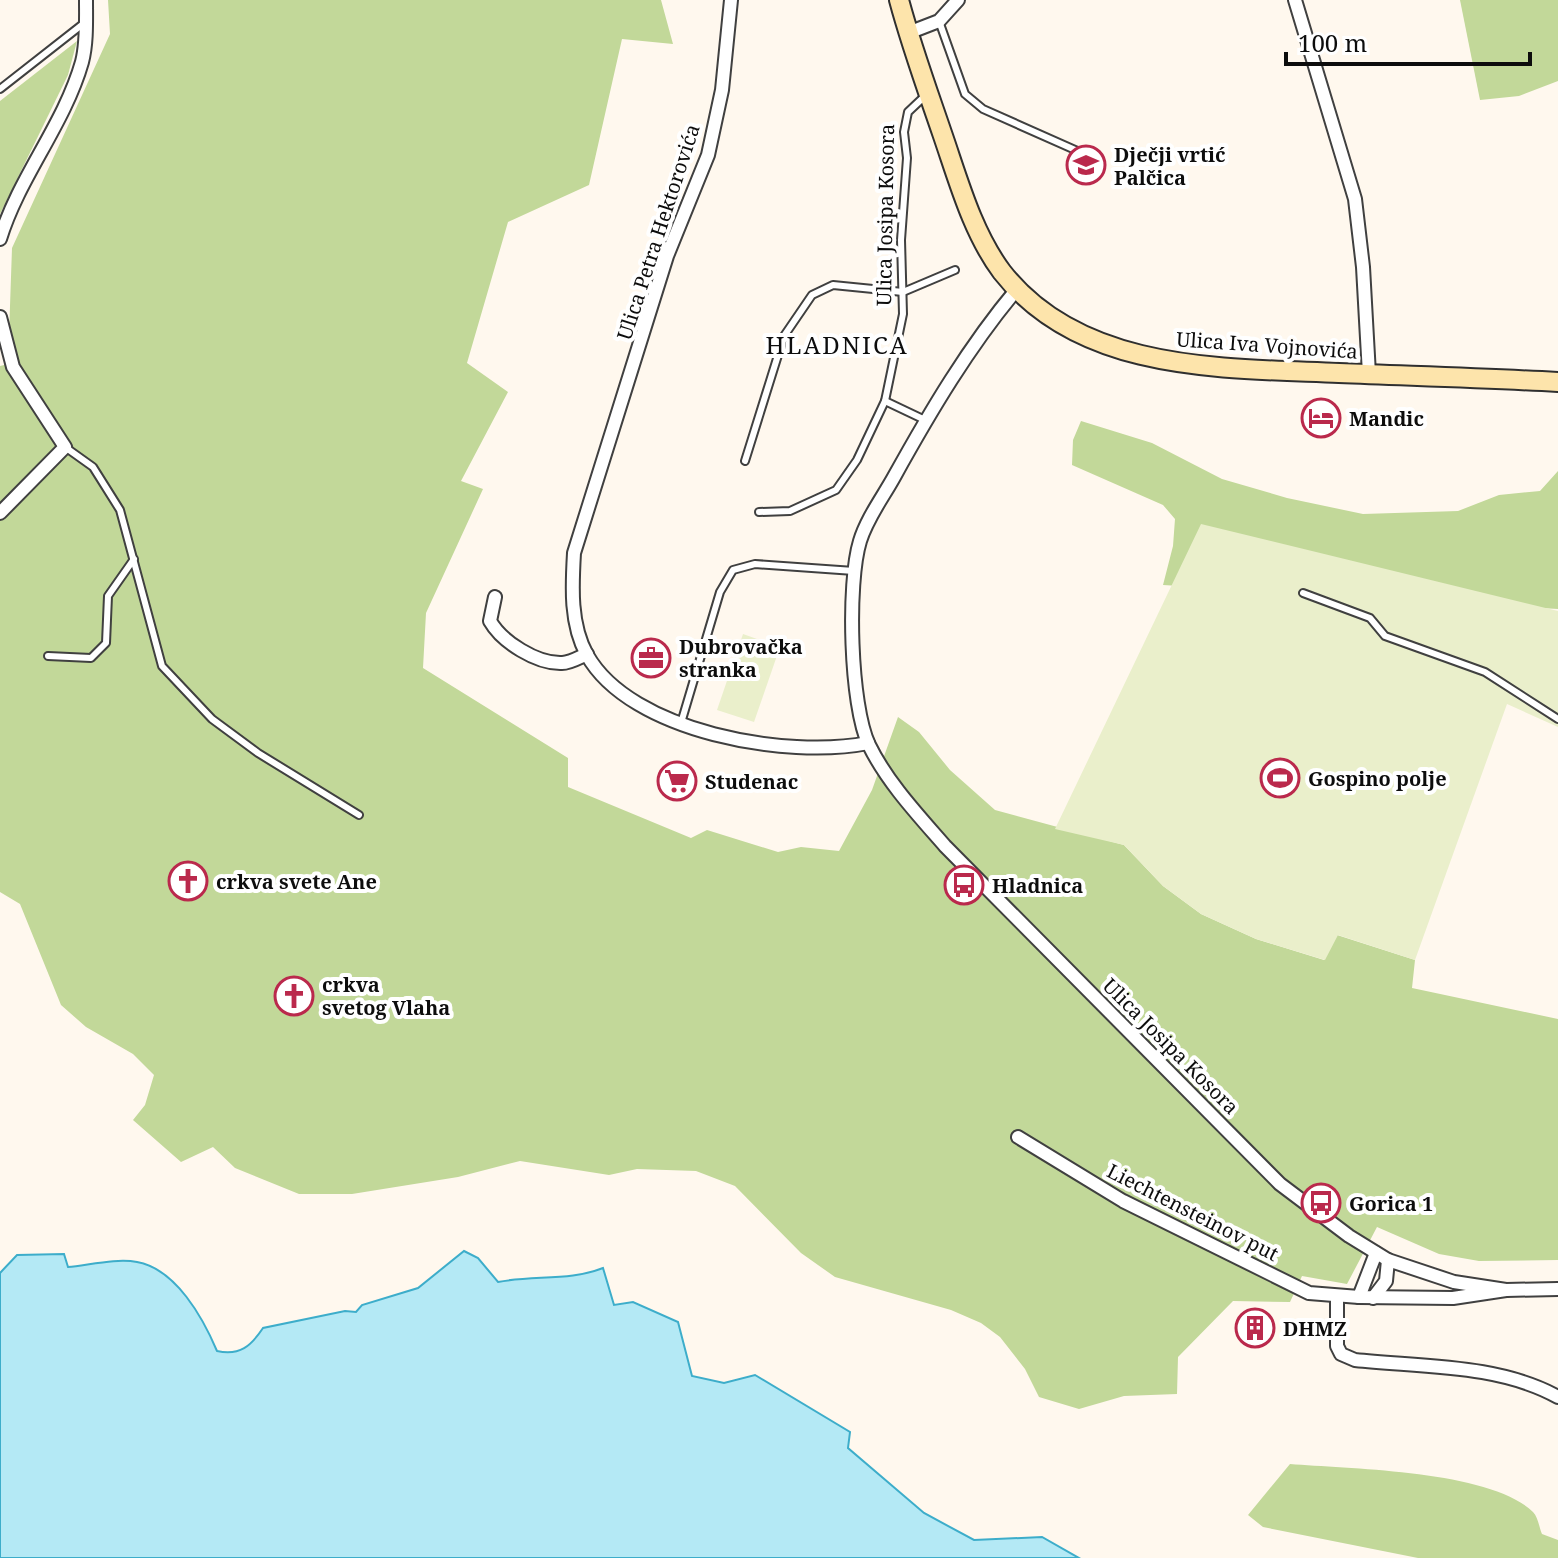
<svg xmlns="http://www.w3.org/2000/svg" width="1558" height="1558" font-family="'Noto Serif',serif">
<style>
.forest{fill:#c2d899}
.pitch{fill:#eaefcb}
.water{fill:#b4e9f5;stroke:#3dadca;stroke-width:2}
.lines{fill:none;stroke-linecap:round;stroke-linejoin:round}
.lane-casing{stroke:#404040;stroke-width:10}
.street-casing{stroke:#404040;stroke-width:16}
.secondary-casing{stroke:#2f2f2f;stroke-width:22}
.lane{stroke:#fff;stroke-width:6}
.street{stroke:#fff;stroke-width:12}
.secondary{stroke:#fde4ab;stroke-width:18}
.labels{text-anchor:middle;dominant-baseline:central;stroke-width:8;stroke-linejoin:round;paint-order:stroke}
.poi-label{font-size:20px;font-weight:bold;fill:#0d0d0d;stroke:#fff;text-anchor:start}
.street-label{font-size:20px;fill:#0d0d0d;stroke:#fff}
.quarter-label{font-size:24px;letter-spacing:2px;fill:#0d0d0d;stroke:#fff}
</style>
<rect width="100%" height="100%" fill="#fff8ee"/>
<g class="forest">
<polygon points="108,0 661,0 673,44 622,39 589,185 508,222 467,363 508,392 461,481 483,489 426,613 423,668 568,758 568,787 691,838 707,830 778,852 801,847 839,851 872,790 898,717 919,732 950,770 995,810 1124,845 1163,886 1201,914 1256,939 1324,960 1337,935 1415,960 1412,988 1558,1019 1558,1260 1479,1261 1439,1254 1377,1227 1347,1284 1302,1276 1290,1302 1233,1301 1178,1357 1177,1394 1124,1396 1079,1409 1039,1397 1025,1369 1000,1337 981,1323 951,1310 835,1277 801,1253 735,1186 696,1171 637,1169 609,1175 520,1161 458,1177 352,1194 299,1194 235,1168 213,1147 181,1162 133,1120 145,1105 154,1075 133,1054 86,1027 61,1005 20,904 0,892 0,366 8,364 12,248 110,34"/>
<polygon points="1460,0 1558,0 1558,81 1519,96 1480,100"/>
<polygon points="77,41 68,75 0,214 0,101"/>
<polygon points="1081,421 1152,443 1222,479 1287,498 1363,514 1458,511 1499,495 1540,491 1558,471 1558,609 1163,585 1173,546 1175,519 1163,505 1072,465 1073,440"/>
<path d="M1290 1464C1349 1469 1490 1470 1533 1512 1538 1517 1539 1527 1542 1534L1558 1540V1558H1418L1263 1527 1248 1515Z"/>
</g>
<g class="pitch">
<polygon points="1201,524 1558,611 1558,727 1507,704 1415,960 1338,935 1325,960 1256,939 1201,914 1163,886 1124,845 1055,829"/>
<polygon points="743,634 780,647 754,722 717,710"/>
</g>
<path class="water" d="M464 1251 478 1258 498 1282C532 1275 571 1281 603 1268L614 1305 633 1302 678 1322 692 1376 724 1383 755 1375 850 1432 848 1448 924 1513 974 1540 1042 1537 1079 1558H0V1273L17 1255 64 1254 68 1267C89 1265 117 1258 137 1262 176 1269 203 1318 217 1351 240 1356 251 1346 263 1328L345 1311 356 1312 362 1305 418 1288Z"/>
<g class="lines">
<g class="lane-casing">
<g id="lane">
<polyline points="939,21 965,94 983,109 1091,157"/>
<polyline points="0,89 83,24"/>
<polyline points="885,401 925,420"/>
<polyline points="65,447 93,467 120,510 162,666 212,719 258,753 359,815"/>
<polyline points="745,461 784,336 812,295 833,285 903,292 955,270"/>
<polyline points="759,512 790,511 836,490 857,460 885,401 903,314 901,240 907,158 904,132 908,112 926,95"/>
<polyline points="1303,593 1370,618 1385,636 1485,672 1558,719"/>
<polyline points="48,656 91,658 106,643 108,596 134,559"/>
<polyline points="681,723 720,592 733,570 755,564 854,571"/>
</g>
</g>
<g class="street-casing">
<g id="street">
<path d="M731 0 722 90 708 155 667 256 574 553C572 587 570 624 587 655 631 733 788 759 868 743"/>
<polyline points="1295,0 1355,199 1363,267 1369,374"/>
<polyline points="908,33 939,21 958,0"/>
<path d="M0 239C19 177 64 125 82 62 87 43 86 20 86 0"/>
<path d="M1017 289C969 346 930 412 894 477 883 497 867 518 860 541 847 583 850 705 869 745 887 782 918 815 945 846L1280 1184 1349 1236 1388 1260 1454 1282 1506 1290"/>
<polyline points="0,317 13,367 65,447 0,513"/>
<path d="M495 597 490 621C502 642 537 664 562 663 570 663 580 657 587 654"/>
<polyline points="1018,1137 1123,1201 1309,1293 1359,1297 1453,1298 1506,1290 1558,1289"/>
<path d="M1337 1297V1346L1341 1354 1355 1360C1421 1367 1499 1364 1558 1397"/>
<polyline points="1359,1297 1376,1253"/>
<polyline points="1373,1298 1386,1281 1388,1260"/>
</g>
</g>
<g class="secondary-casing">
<path id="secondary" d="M899 0C911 45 927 89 942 133 958 179 972 232 1002 272 1081 373 1224 368 1339 373 1412 376 1485 378 1558 382"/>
</g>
<use href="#lane" class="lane"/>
<use href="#street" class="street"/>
<use href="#secondary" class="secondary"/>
</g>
<defs>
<g id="school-ring" transform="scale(2)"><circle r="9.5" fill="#fff" stroke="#ba294c" stroke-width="1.5"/><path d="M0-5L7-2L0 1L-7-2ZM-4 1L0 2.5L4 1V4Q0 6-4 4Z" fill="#ba294c"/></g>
<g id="hotel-ring" transform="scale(2)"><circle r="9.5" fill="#fff" stroke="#ba294c" stroke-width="1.5"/><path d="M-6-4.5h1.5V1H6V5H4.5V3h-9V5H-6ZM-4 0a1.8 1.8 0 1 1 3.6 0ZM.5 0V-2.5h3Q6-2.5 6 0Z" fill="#ba294c"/></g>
<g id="office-ring" transform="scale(2)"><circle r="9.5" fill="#fff" stroke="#ba294c" stroke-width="1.5"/><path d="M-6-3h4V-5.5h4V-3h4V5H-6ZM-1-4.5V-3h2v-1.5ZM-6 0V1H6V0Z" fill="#ba294c"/></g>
<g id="stadium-ring" transform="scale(2)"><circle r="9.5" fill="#fff" stroke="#ba294c" stroke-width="1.5"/><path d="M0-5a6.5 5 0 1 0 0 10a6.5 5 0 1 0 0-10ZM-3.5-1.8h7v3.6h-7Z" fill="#ba294c"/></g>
<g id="supermarket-ring" transform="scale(2)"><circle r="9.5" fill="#fff" stroke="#ba294c" stroke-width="1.5"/><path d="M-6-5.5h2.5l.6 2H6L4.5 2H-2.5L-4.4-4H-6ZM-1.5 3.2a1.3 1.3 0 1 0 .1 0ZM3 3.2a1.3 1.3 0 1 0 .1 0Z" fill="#ba294c"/></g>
<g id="church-ring" transform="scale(2)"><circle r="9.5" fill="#fff" stroke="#ba294c" stroke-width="1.5"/><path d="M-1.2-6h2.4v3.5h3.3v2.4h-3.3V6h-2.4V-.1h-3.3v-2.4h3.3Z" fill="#ba294c"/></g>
<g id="bus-ring" transform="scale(2)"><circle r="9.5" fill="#fff" stroke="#ba294c" stroke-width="1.5"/><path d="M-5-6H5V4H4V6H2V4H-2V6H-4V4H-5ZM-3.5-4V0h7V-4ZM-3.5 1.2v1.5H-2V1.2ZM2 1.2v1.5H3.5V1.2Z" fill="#ba294c"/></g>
<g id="building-ring" transform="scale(2)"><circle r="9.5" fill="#fff" stroke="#ba294c" stroke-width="1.5"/><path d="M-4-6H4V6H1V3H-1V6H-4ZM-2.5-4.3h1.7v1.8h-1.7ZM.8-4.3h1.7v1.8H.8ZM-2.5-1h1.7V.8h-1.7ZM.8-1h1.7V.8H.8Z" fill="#ba294c"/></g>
</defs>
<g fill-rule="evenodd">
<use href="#school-ring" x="1086" y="165"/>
<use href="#hotel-ring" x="1321" y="418"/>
<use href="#office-ring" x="651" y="658"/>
<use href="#stadium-ring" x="1280" y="778"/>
<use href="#supermarket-ring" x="677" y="781"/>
<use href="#church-ring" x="188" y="881"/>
<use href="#bus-ring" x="964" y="885"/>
<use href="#church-ring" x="294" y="996"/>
<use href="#bus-ring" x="1321" y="1203"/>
<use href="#building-ring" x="1255" y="1328"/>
</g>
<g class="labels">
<g class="poi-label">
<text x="1114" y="154">Dječji vrtić<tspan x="1114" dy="23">Palčica</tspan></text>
<text x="1349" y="418">Mandic</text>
<text x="679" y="646">Dubrovačka<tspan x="679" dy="23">stranka</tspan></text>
<text x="1308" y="778">Gospino polje</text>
<text x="705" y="781">Studenac</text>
<text x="216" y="881">crkva svete Ane</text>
<text x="992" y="885">Hladnica</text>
<text x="322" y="984">crkva<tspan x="322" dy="23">svetog Vlaha</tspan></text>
<text x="1349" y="1203">Gorica 1</text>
<text x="1283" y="1328">DHMZ</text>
</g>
<g class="street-label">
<text transform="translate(885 215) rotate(-89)">Ulica Josipa Kosora</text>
<text transform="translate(658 232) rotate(-72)">Ulica Petra Hektorovića</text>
<text transform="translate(1267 345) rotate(4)">Ulica Iva Vojnovića</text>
<text transform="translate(1171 1046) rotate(45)">Ulica Josipa Kosora</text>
<text transform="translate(1193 1212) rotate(27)">Liechtensteinov put</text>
</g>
<g class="quarter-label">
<text x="837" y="344">HLADNICA</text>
</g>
</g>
<path d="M1286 52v12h244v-12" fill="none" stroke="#0d0d0d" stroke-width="4"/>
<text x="1298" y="52" font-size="24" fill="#0d0d0d" stroke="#ffffff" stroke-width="6" paint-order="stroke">100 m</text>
</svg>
